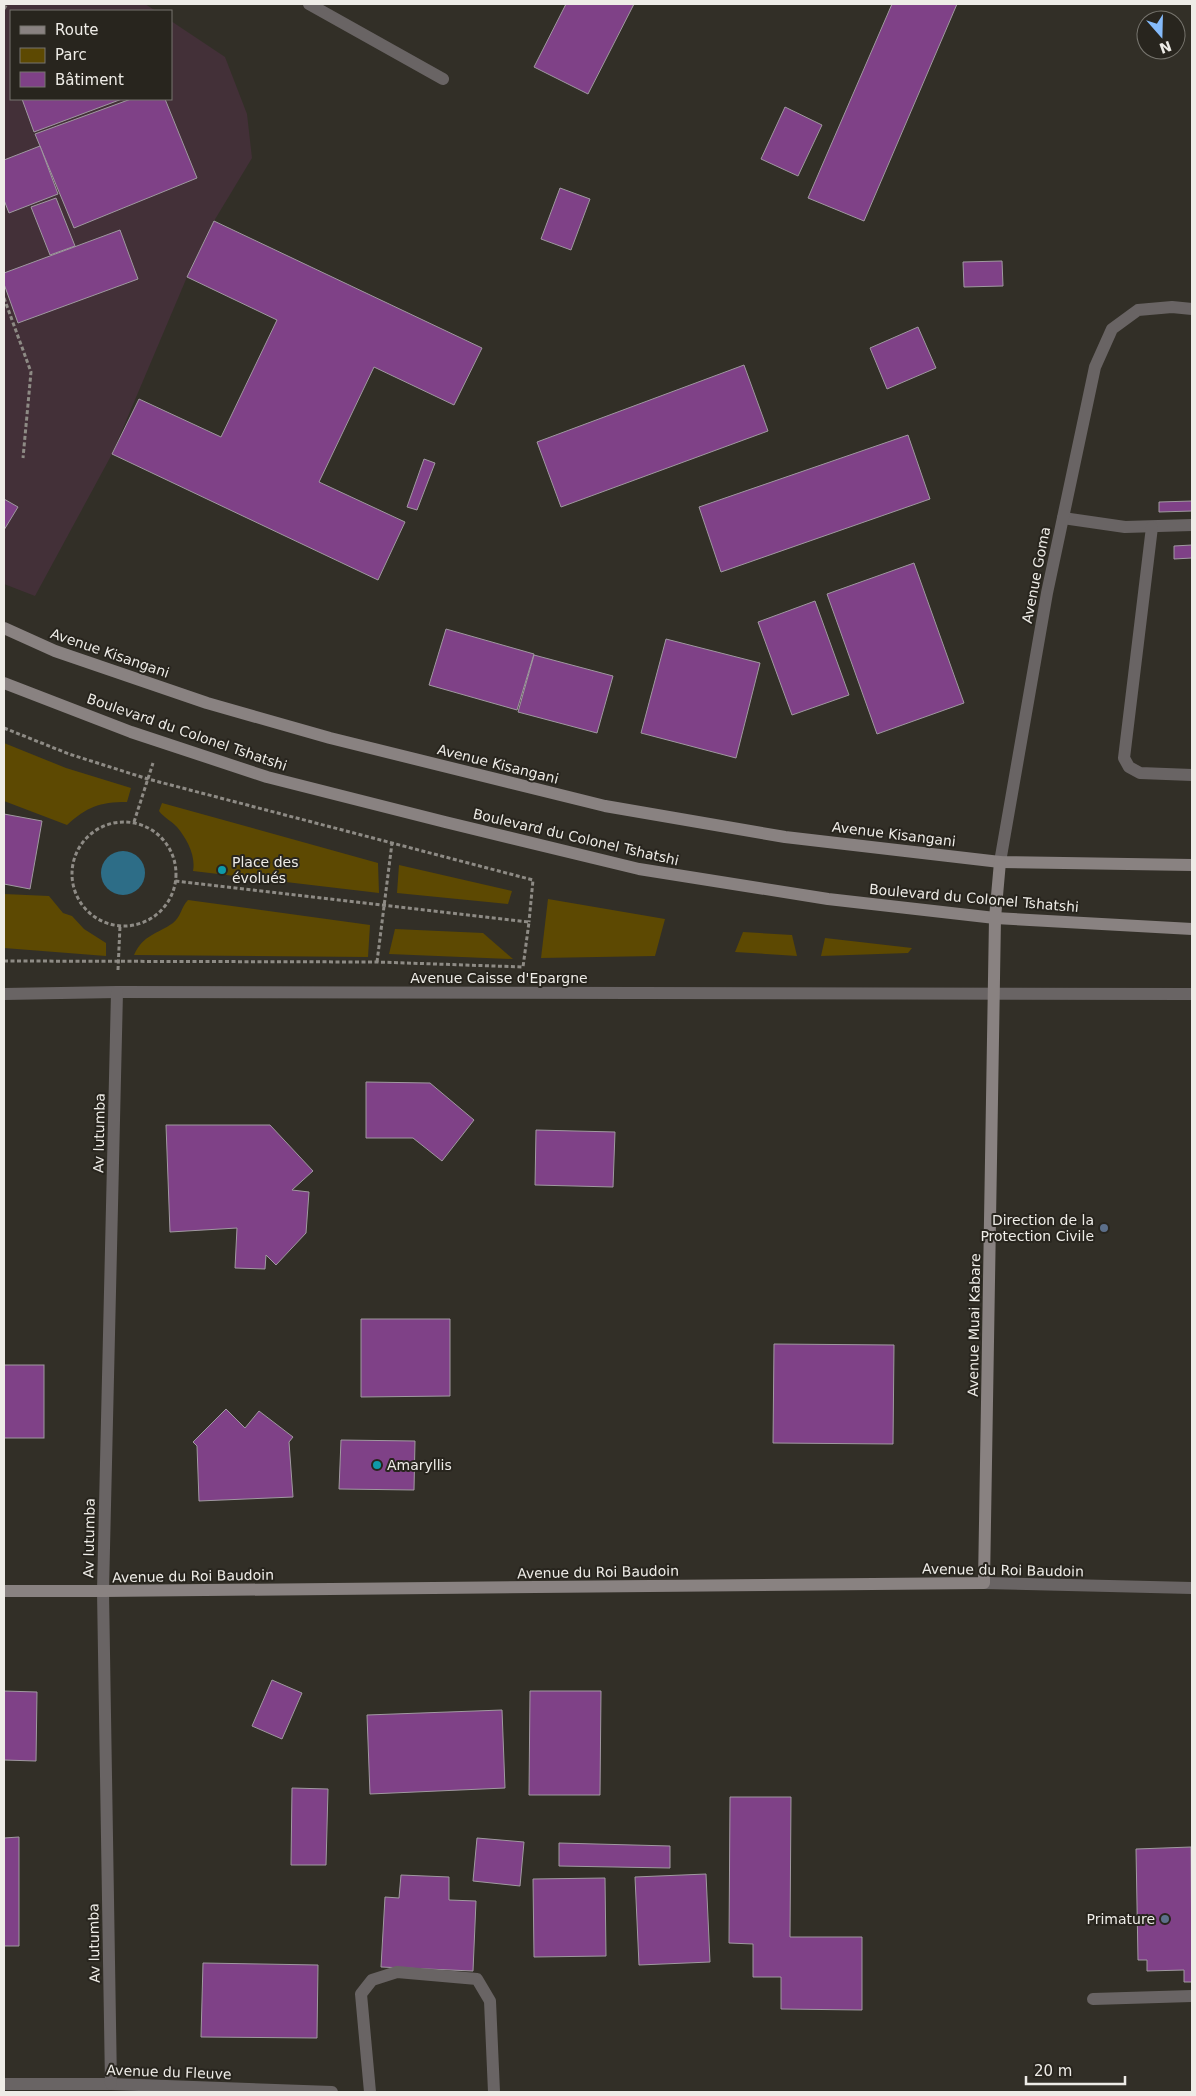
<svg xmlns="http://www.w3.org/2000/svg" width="1196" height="2096" font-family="'DejaVu Sans',sans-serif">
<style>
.education{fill:#433038}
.green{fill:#5d4902}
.water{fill:#2d6d87}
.building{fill:#7f4187;stroke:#a099a0}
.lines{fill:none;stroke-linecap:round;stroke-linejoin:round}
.path{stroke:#8e8b85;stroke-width:3;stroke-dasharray:4 2.5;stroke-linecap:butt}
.lane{stroke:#696464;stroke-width:12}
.street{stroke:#696464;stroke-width:12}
.secondary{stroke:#898281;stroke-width:12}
.culture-dot{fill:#0f9aa8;stroke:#28251e;stroke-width:2}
.service-dot{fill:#5c6f8a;stroke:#28251e;stroke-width:2}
.labels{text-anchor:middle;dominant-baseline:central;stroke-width:4;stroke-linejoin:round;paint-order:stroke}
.street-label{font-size:14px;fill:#eeece7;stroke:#28251e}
.poi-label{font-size:14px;fill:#eeece7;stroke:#28251e;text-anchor:start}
</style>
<rect width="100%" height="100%" fill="#322f27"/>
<polygon class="education" points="4,4 145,4 156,11 11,11 11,99 171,99 171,21 225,57 247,114 252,158 214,221 187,277 112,454 35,596 4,584"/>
<g class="green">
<path d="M4 743 66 768 131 788 127 802C99 802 87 807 67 825L4 801Z"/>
<path d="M162 803 378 863 379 893 193 871C196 856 187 839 177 827 172 821 164 818 159 811Z"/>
<polygon points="399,865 512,891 508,904 397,893"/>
<polygon points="4,894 49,896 63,913 72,916 84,929 106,943 106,956 4,948"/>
<polygon points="548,899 665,919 655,956 541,958"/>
<path d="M188 900 370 925 368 957 134 955C144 934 156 935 173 923 181 917 181 907 188 900Z"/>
<polygon points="395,929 483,933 513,959 389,954"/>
<polygon points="743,932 792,935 797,956 735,952"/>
<polygon points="825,938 912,948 908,953 821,956"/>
</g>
<circle class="water" cx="123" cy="873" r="22"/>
<g class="building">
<polygon points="566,4 634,4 588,94 534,67"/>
<polygon points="892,4 957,4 864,221 808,198"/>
<polygon points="22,99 122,99 34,132"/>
<polygon points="131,99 165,99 197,178 74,228 35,134"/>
<polygon points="785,107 822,125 798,176 761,159"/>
<polygon points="40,146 58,194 9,213 4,200 4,160"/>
<polygon points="560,188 590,199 571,250 541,239"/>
<polygon points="56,198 75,246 50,255 31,207"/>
<polygon points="214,221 482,348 454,405 374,367 319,482 405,522 378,580 112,454 139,399 221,437 277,320 187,277"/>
<polygon points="120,230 138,279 18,323 4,284 4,273"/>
<polygon points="1002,261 1003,286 964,287 963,262"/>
<polygon points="918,327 936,368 887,389 870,348"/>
<polygon points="744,365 768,431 561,507 537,442"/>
<polygon points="908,435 930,499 721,572 699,507"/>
<polygon points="424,459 435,463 417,510 407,507"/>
<polygon points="4,499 18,507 4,530"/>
<polygon points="1192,501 1192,511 1159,512 1159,502"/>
<polygon points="1192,545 1192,558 1174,559 1174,546"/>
<polygon points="914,563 964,703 877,734 827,594"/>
<polygon points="815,601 849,695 792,715 758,622"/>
<polygon points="446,629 534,654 517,710 429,685"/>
<polygon points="666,639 760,663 736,758 641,733"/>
<polygon points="534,655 613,676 597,733 518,712"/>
<polygon points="4,814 42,821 30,889 4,884"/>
<polygon points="366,1082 430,1083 474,1120 442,1161 413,1138 366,1138"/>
<polygon points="166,1125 270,1125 313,1171 292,1190 309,1192 306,1233 276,1265 266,1255 265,1269 235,1268 237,1228 170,1232"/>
<polygon points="536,1130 615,1132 613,1187 535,1185"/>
<polygon points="361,1319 450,1319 450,1396 361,1397"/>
<polygon points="774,1344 894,1345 893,1444 773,1443"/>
<rect x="4" y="1365" width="40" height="73"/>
<polygon points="226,1409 245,1428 259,1411 293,1437 289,1442 293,1497 199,1501 197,1446 193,1442"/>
<polygon points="341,1440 415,1441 414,1490 339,1489"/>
<polygon points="272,1680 302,1693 282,1739 252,1726"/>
<polygon points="4,1691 37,1692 36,1761 4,1760"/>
<polygon points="530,1691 601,1691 600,1795 529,1795"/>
<polygon points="502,1710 505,1788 370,1794 367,1715"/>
<polygon points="292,1788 328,1789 326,1865 291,1865"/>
<polygon points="730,1797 791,1797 790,1937 862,1937 862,2010 781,2009 781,1977 753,1977 753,1944 729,1943"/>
<polygon points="19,1837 19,1946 4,1946 4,1838"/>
<polygon points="477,1838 524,1842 520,1886 473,1881"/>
<polygon points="559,1843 670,1846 670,1868 559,1866"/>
<polygon points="1191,1847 1192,1982 1184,1982 1184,1970 1147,1971 1147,1960 1138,1960 1136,1849"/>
<polygon points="706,1874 710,1962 639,1965 635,1877"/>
<polygon points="401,1875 449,1877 449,1900 476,1901 473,1971 381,1967 385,1897 399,1898"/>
<polygon points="605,1878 606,1956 534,1957 533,1879"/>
<polygon points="203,1963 318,1965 317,2038 201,2037"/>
</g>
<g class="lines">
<g class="path">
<polyline points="4,9 7,4"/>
<polyline points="4,298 31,372 23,458"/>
<polyline points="4,728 69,754 148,779 533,880 529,922"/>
<circle cx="124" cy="874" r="52"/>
<polyline points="134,822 153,763"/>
<polyline points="4,961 377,962 523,967 529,922 175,881"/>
<polyline points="377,962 392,843"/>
<polyline points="118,970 120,926"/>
</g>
<g class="lane">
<polyline points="1063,518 1125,527 1192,525"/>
<polyline points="1152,527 1124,758 1129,767 1140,773 1192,775"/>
<polyline points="1093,1999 1192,1996"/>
<polyline points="370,2092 361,1994 372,1980 397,1972 477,1979 490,2001 494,2092"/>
</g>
<g class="street">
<polyline points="309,4 443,79"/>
<polyline points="1000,862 1047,593 1095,367 1112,329 1138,310 1172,307 1192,309"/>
<polyline points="4,994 117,992 1192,994"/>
<polyline points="984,1583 1192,1588"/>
<polyline points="4,2084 111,2084 332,2092"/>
<polyline points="111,2084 103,1591 117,992"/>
</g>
<g class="secondary">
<polyline points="4,628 55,651 207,703 330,738 605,806 785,837 1000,862 1192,865"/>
<polyline points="4,683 131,732 267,777 445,822 639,869 828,899 995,918 1192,929"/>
<polyline points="4,1591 103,1591 984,1583 995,918 1000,862"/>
</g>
</g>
<g class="culture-dot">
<circle cx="222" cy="870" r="5"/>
<circle cx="377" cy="1465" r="5"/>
</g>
<g class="service-dot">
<circle cx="1104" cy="1228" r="5"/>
<circle cx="1165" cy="1919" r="5"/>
</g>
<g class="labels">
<g class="street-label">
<text transform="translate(1036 575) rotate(-79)">Avenue Goma</text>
<text transform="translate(110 653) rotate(19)">Avenue Kisangani</text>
<text transform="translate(187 732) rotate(19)">Boulevard du Colonel Tshatshi</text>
<text transform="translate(498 764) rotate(14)">Avenue Kisangani</text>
<text transform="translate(894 834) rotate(7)">Avenue Kisangani</text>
<text transform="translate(576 837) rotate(13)">Boulevard du Colonel Tshatshi</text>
<text transform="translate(974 898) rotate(5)">Boulevard du Colonel Tshatshi</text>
<text x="499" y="978">Avenue Caisse d'Epargne</text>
<text transform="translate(99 1133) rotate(-89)">Av lutumba</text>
<text transform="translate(974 1325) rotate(-89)">Avenue Muai Kabare</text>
<text transform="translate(89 1538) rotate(-89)">Av lutumba</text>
<text transform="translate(1003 1570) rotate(1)">Avenue du Roi Baudoin</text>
<text transform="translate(598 1572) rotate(-1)">Avenue du Roi Baudoin</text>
<text transform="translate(193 1576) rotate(-1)">Avenue du Roi Baudoin</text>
<text transform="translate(94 1943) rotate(-91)">Av lutumba</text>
<text transform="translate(169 2072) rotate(2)">Avenue du Fleuve</text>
</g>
<g class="poi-label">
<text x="232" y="862">Place des<tspan x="232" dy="16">évolués</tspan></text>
<text x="1094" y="1220" text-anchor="end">Direction de la<tspan x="1094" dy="16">Protection Civile</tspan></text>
<text x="387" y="1465">Amaryllis</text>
<text x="1155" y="1919" text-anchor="end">Primature</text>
</g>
</g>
<rect width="1196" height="2096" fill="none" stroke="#eeece7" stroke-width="10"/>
<rect x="10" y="10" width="162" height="90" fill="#28251e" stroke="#77756e"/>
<rect x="20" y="26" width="25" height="8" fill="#898281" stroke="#77756e"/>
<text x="55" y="35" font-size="15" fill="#eeece7">Route</text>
<rect x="20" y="48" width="25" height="15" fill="#5d4902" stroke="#77756e"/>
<text x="55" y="60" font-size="15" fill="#eeece7">Parc</text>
<rect x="20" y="72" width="25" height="15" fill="#7f4187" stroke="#77756e"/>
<text x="55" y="85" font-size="15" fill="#eeece7">Bâtiment</text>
<g transform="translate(1161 35) rotate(160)"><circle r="24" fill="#28251e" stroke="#77756e"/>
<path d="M0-4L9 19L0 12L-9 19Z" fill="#85bbfb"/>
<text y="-8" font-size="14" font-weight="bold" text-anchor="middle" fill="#eeece7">N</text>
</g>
<path d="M1026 2076v8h99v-8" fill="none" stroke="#eeece7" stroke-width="2.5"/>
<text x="1034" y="2076" font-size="15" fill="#eeece7" stroke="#28251e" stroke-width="4" paint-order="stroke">20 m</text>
</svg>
